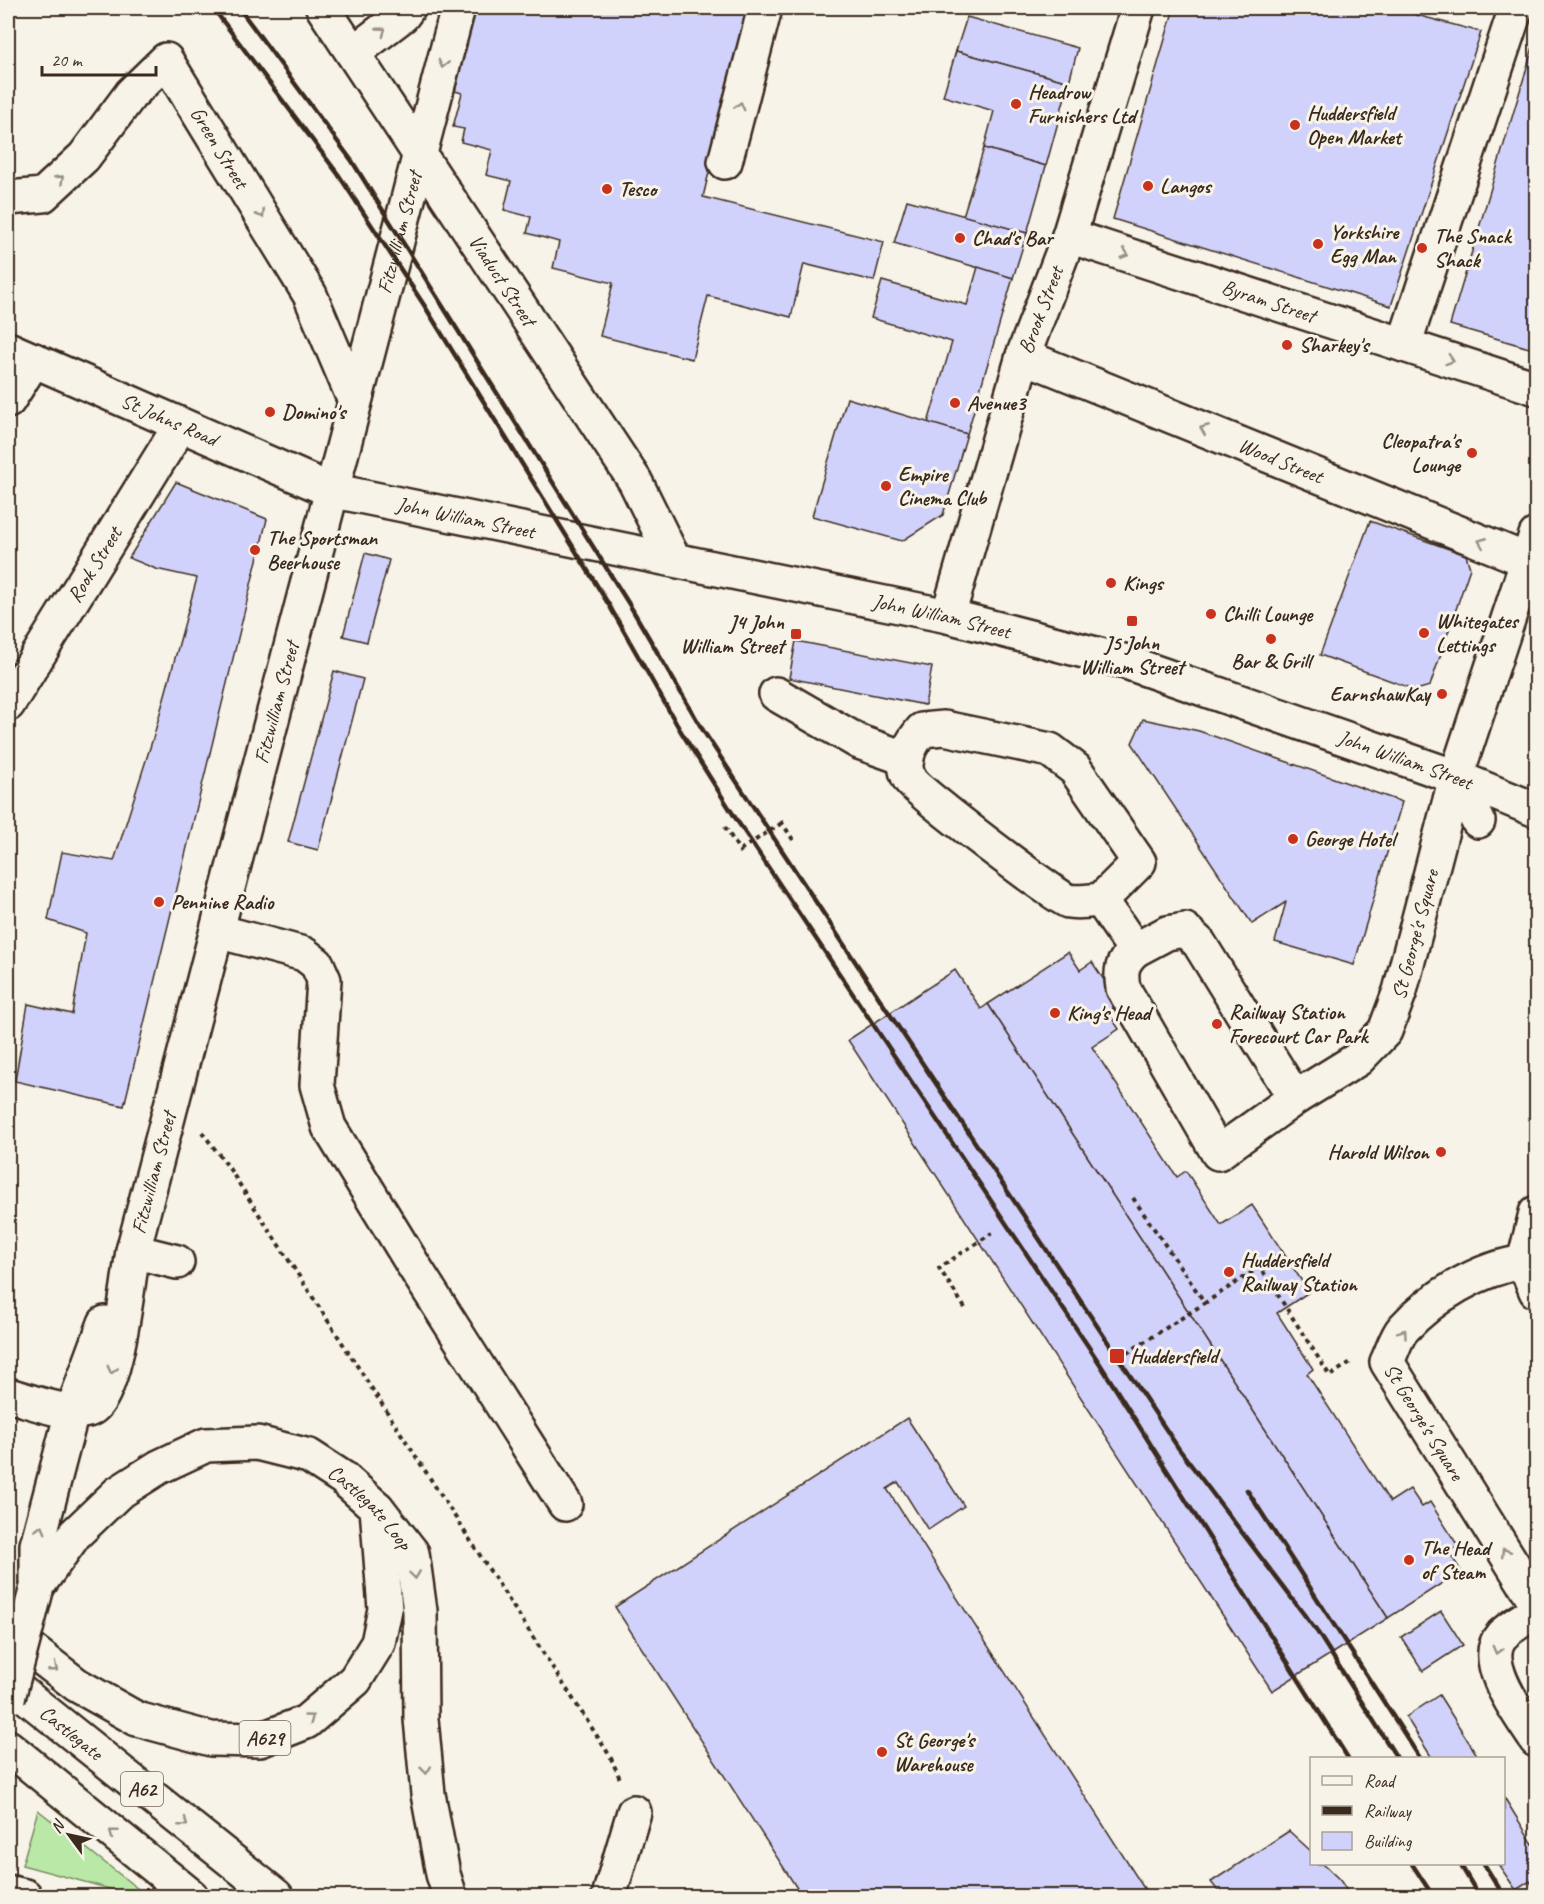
<svg xmlns="http://www.w3.org/2000/svg" width="1544" height="1904" font-family="Caveat,sans-serif">
<style>
.green{fill:#bae8a6;stroke:#7a8962;stroke-width:1.5}
.building{fill:#d1d2fb;stroke:#3b2a1e;stroke-width:1.5}
.lines{fill:none;stroke-linecap:round;stroke-linejoin:round}
.minor-casing{stroke:#3b2a1e;stroke-width:38}
.highway-casing{stroke:#3b2a1e;stroke-width:38}
.path{stroke:#3b2a1e;stroke-width:4;stroke-dasharray:4.5 4.5;stroke-linecap:butt}
.minor{stroke:#f7f3e8;stroke-width:33}
.highway{stroke:#f7f3e8;stroke-width:33}
.rail{stroke:#3b2a1e;stroke-width:4.5}
.highway-bridge-casing{stroke:#3b2a1e;stroke-width:38;stroke-linecap:butt}
.path-bridge{stroke:#3b2a1e;stroke-width:4;stroke-dasharray:4.5 4.5;stroke-linecap:butt}
.highway-bridge{stroke:#f7f3e8;stroke-width:33}
.oneway{stroke:#998e83}
.poi-dot{fill:#c8321e;stroke:#f7f3e8;stroke-width:2}
.labels{text-anchor:middle;dominant-baseline:central;stroke-width:6;stroke-linejoin:round;paint-order:stroke}
.shield{fill:#f7f3e8;stroke:#73665b;stroke-width:1.5}
.shield-label{font-size:20px;font-weight:bold;fill:#3b2a1e}
.poi-label{font-size:21px;font-weight:bold;fill:#3b2a1e;stroke:#f7f3e8;text-anchor:start}
.street-label{font-size:21px;fill:#3b2a1e;stroke:#f7f3e8}
</style>
<rect width="100%" height="100%" fill="#f7f3e8"/>
<filter id="ink" filterUnits="userSpaceOnUse"><feTurbulence type="fractalNoise" baseFrequency=".0167" numOctaves="2"/><feDisplacementMap in="SourceGraphic" scale="12" xChannelSelector="R" yChannelSelector="G"/><feConvolveMatrix kernelMatrix="1 2 1 2 8 2 1 2 1" color-interpolation-filters="sRGB"/></filter>
<g filter="url(#ink)">
<polygon class="green" points="38,1810 147,1896 136,1896 22,1865"/>
<g class="building">
<polygon points="476,8 749,8 703,197 884,242 874,281 804,264 791,317 708,296 692,359 600,336 613,283 553,268 559,242 527,233 531,217 504,210 511,181 486,175 492,150 461,142 464,129 453,127 462,93 455,91"/>
<polygon points="1174,8 1390,8 1481,32 1391,306 1113,219"/>
<polygon points="967,17 1078,48 1069,82 956,51"/>
<polygon points="1536,37 1536,350 1450,325"/>
<polygon points="956,51 1069,82 1046,166 984,148 994,111 943,96"/>
<polygon points="984,148 1046,166 1027,233 963,216"/>
<polygon points="907,200 1027,233 1013,278 894,243"/>
<polygon points="978,267 1013,278 967,434 928,423 952,342 871,318 882,281 967,305"/>
<polygon points="847,398 967,434 943,515 902,541 812,516"/>
<polygon points="176,482 267,519 124,1106 15,1081 28,1004 72,1014 86,933 48,920 62,852 114,861 154,735 197,578 156,569 129,558"/>
<polygon points="1370,521 1466,555 1470,568 1430,686 1416,690 1320,655"/>
<polygon points="365,553 389,560 367,642 343,636"/>
<polygon points="796,641 932,667 925,705 789,678"/>
<polygon points="334,671 363,679 318,850 288,842"/>
<polygon points="1143,719 1199,731 1402,802 1354,965 1275,942 1286,902 1252,924 1132,743"/>
<polygon points="1068,952 1080,970 1092,962 1120,1004 1108,1012 1119,1029 1092,1047 1177,1177 1186,1171 1221,1225 1252,1205 1309,1292 1277,1313 1313,1369 1307,1374 1390,1502 1410,1489 1422,1507 1430,1502 1458,1546 1449,1552 1461,1571 1388,1618 988,1004"/>
<polygon points="955,970 981,1009 988,1004 1388,1618 1272,1691 848,1040"/>
<polygon points="907,1418 964,1506 928,1530 898,1482 887,1489 1149,1896 802,1896 615,1607"/>
<polygon points="1441,1611 1463,1645 1423,1671 1401,1637"/>
<polygon points="1439,1695 1479,1758 1432,1758 1406,1717"/>
<polygon points="1504,1797 1536,1849 1536,1892 1530,1881 1516,1890 1498,1864 1504,1864"/>
<polygon points="1289,1831 1312,1852 1312,1864 1323,1864 1340,1880 1350,1896 1222,1896 1211,1882"/>
</g>
<g class="lines">
<g class="minor-casing">
<g id="minor">
<path id="s1" d="M323 8 635 481 673 558"/>
<polyline points="353,53 403,15 408,8"/>
<polyline points="725,162 765,8"/>
<path id="s2" d="M8 198 43 195 84 157 131 94 166 60 310 295 354 399"/>
<path id="s3" d="M1069 236 1536 388"/>
<polyline points="1404,345 1516,8"/>
<path id="s4" d="M8 349 330 490 948 616 1123 661 1456 777 1536 810"/>
<path id="s5" d="M1023 356 1536 564"/>
<polyline points="8,401 34,360"/>
<path id="s6" d="M948 616 1023 356 1069 236 1138 8"/>
<polyline points="776,694 859,742 907,759"/>
<path id="s7" d="M8 704 180 426"/>
<path d="M944 728 1050 750 1075 769 1139 862 1101 900C1091 901 1077 903 1068 901 1057 898 917 792 910 780 899 762 911 743 922 730Z"/>
<polyline points="1456,777 1478,821"/>
<path id="s8" d="M1101 900 1135 950C1122 962 1120 970 1123 988L1218 1153 1295 1098 1358 1059 1385 1031 1400 991 1456 777 1536 535"/>
<polyline points="217,931 304,954 317,964 324,980 317,1085 329,1127 412,1263 565,1504"/>
<polyline points="1135,950 1167,933 1185,930 1199,943 1295,1098"/>
<polyline points="1536,1213 1524,1262 1536,1291"/>
<polyline points="133,1251 177,1262"/>
<path id="s9" d="M1524 1262C1480 1268 1433 1296 1403 1329 1396 1337 1392 1352 1387 1362L1536 1602"/>
<path id="s10" d="M8 1395C28 1400 68 1416 88 1410 117 1402 128 1280 133 1251L458 8"/>
<polyline points="37,1587 37,1545 72,1412 105,1323"/>
<path d="M1536 1611C1526 1618 1511 1626 1502 1635 1478 1662 1521 1716 1536 1740"/>
<polyline points="8,1892 25,1896"/>
<polyline points="609,1896 634,1812"/>
</g>
</g>
<g class="highway-casing">
<g id="highway">
<path id="s11" d="M37 1587 75 1534 118 1493 159 1467 206 1445 257 1443 309 1456 343 1478 377 1508 412 1553 420 1611 421 1719 428 1794 443 1874 450 1896"/>
<polyline points="8,1632 77,1685 137,1719 211,1739 260,1740 306,1722 355,1680 378,1643 385,1609 377,1508"/>
<path id="s12" d="M8 1682 276 1896"/>
<polyline points="8,1747 191,1896"/>
</g>
</g>
<g class="path">
<polyline points="781,821 795,843"/>
<polyline points="725,827 741,853"/>
<polyline points="202,1132 227,1165 610,1756 621,1781"/>
<polyline points="1133,1198 1205,1303 1260,1267 1330,1376 1352,1361"/>
<polyline points="1260,1267 1283,1251"/>
<polyline points="965,1308 939,1268 992,1233"/>
<polyline points="1127,1353 1205,1303"/>
</g>
<use href="#minor" class="minor"/>
<use href="#highway" class="highway"/>
<g class="rail">
<polyline points="213,8 338,174 424,305 609,605 680,730 738,822 1100,1364 1348,1758"/>
<polyline points="239,8 352,161 632,609 704,732 889,1013 1179,1449 1318,1633 1397,1758"/>
<polyline points="1247,1490 1420,1758"/>
<polyline points="1412,1864 1433,1896"/>
<polyline points="1460,1864 1479,1896"/>
<polyline points="1484,1864 1504,1896"/>
</g>
<g class="highway-bridge-casing">
<polyline id="highway-bridge" points="8,1698 37,1587"/>
</g>
<polyline class="path-bridge" points="740,850 782,823"/>
<use href="#highway-bridge" class="highway-bridge"/>
</g>
<defs><path id="oneway-chevron" d="M-2-3.5L2.5 0L-2 3.5" fill="none" stroke-width="1.6" stroke-linecap="round" stroke-linejoin="round" transform="scale(1.5)"/></defs>
<g class="oneway">
<use href="#oneway-chevron" transform="translate(382 31) rotate(-37)"/>
<use href="#oneway-chevron" transform="translate(443 64) rotate(104)"/>
<use href="#oneway-chevron" transform="translate(740 106) rotate(-75)"/>
<use href="#oneway-chevron" transform="translate(60 179) rotate(-43)"/>
<use href="#oneway-chevron" transform="translate(261 214) rotate(58)"/>
<use href="#oneway-chevron" transform="translate(1125 254) rotate(18)"/>
<use href="#oneway-chevron" transform="translate(1450 360) rotate(18)"/>
<use href="#oneway-chevron" transform="translate(1204 429) rotate(-158)"/>
<use href="#oneway-chevron" transform="translate(1482 542) rotate(-158)"/>
<use href="#oneway-chevron" transform="translate(1403 1333) rotate(-54)"/>
<use href="#oneway-chevron" transform="translate(112 1370) rotate(104)"/>
<use href="#oneway-chevron" transform="translate(41 1529) rotate(-75)"/>
<use href="#oneway-chevron" transform="translate(1505 1552) rotate(-122)"/>
<use href="#oneway-chevron" transform="translate(415 1575) rotate(82)"/>
<use href="#oneway-chevron" transform="translate(1497 1650) rotate(105)"/>
<use href="#oneway-chevron" transform="translate(54 1668) rotate(38)"/>
<use href="#oneway-chevron" transform="translate(310 1718) rotate(-36)"/>
<use href="#oneway-chevron" transform="translate(426 1770) rotate(84)"/>
<use href="#oneway-chevron" transform="translate(184 1823) rotate(39)"/>
<use href="#oneway-chevron" transform="translate(113 1833) rotate(-141)"/>
</g>
</g>
<g class="poi-dot">
<circle cx="1016" cy="104" r="6"/>
<circle cx="1295" cy="125" r="6"/>
<circle cx="1148" cy="186" r="6"/>
<circle cx="607" cy="189" r="6"/>
<circle cx="960" cy="238" r="6"/>
<circle cx="1318" cy="244" r="6"/>
<circle cx="1422" cy="248" r="6"/>
<circle cx="1287" cy="345" r="6"/>
<circle cx="955" cy="403" r="6"/>
<circle cx="270" cy="412" r="6"/>
<circle cx="1472" cy="453" r="6"/>
<circle cx="886" cy="486" r="6"/>
<circle cx="255" cy="550" r="6"/>
<circle cx="1111" cy="583" r="6"/>
<circle cx="1211" cy="614" r="6"/>
<rect x="1126" y="615" width="12" height="12" rx="3"/>
<circle cx="1424" cy="633" r="6"/>
<rect x="790" y="628" width="12" height="12" rx="3"/>
<circle cx="1271" cy="639" r="6"/>
<circle cx="1442" cy="694" r="6"/>
<circle cx="1293" cy="839" r="6"/>
<circle cx="159" cy="902" r="6"/>
<circle cx="1055" cy="1013" r="6"/>
<circle cx="1217" cy="1024" r="6"/>
<circle cx="1441" cy="1152" r="6"/>
<circle cx="1229" cy="1272" r="6"/>
<rect x="1109" y="1348" width="16" height="16" rx="3"/>
<circle cx="1409" cy="1560" r="6"/>
<circle cx="882" cy="1752" r="6"/>
</g>
<g class="labels">
<g class="shield">
<rect x="239.5" y="1721" width="51" height="34" rx="4.5"/>
<rect x="121" y="1772" width="42" height="34" rx="4.5"/>
</g>
<g class="shield-label">
<text x="265" y="1738">A629</text>
<text x="142" y="1789">A62</text>
</g>
<g class="poi-label">
<text x="1028" y="92">Headrow<tspan x="1028" dy="24">Furnishers Ltd</tspan></text>
<text x="1307" y="113">Huddersfield<tspan x="1307" dy="24">Open Market</tspan></text>
<text x="1160" y="186">Langos</text>
<text x="619" y="189">Tesco</text>
<text x="1330" y="232">Yorkshire<tspan x="1330" dy="24">Egg Man</tspan></text>
<text x="1434" y="236">The Snack<tspan x="1434" dy="24">Shack</tspan></text>
<text x="972" y="238">Chad's Bar</text>
<text x="1299" y="345">Sharkey's</text>
<text x="967" y="403">Avenue3</text>
<text x="282" y="412">Domino's</text>
<text x="1460" y="441" text-anchor="end">Cleopatra's<tspan x="1460" dy="24">Lounge</tspan></text>
<text x="898" y="474">Empire<tspan x="898" dy="24">Cinema Club</tspan></text>
<text x="267" y="538">The Sportsman<tspan x="267" dy="24">Beerhouse</tspan></text>
<text x="1123" y="583">Kings</text>
<text x="1223" y="614">Chilli Lounge</text>
<text x="1436" y="621">Whitegates<tspan x="1436" dy="24">Lettings</tspan></text>
<text x="784" y="622" text-anchor="end">J4 John<tspan x="784" dy="24">William Street</tspan></text>
<text x="1132" y="643" text-anchor="middle">J5 John<tspan x="1132" dy="24">William Street</tspan></text>
<text x="1271" y="661" text-anchor="middle">Bar &amp; Grill</text>
<text x="1430" y="694" text-anchor="end">EarnshawKay</text>
<text x="1305" y="839">George Hotel</text>
<text x="171" y="902">Pennine Radio</text>
<text x="1229" y="1012">Railway Station<tspan x="1229" dy="24">Forecourt Car Park</tspan></text>
<text x="1067" y="1013">King's Head</text>
<text x="1429" y="1152" text-anchor="end">Harold Wilson</text>
<text x="1241" y="1260">Huddersfield<tspan x="1241" dy="24">Railway Station</tspan></text>
<text x="1130" y="1356">Huddersfield</text>
<text x="1421" y="1548">The Head<tspan x="1421" dy="24">of Steam</tspan></text>
<text x="894" y="1740">St George's<tspan x="894" dy="24">Warehouse</tspan></text>
</g>
<g class="street-label">
<text stroke="none"><textPath href="#s2" startOffset="321">Green Street</textPath></text>
<text stroke="none"><textPath href="#s10" startOffset="1304">Fitzwilliam Street</textPath></text>
<text stroke="none"><textPath href="#s1" startOffset="326">Viaduct Street</textPath></text>
<text stroke="none"><textPath href="#s3" startOffset="210">Byram Street</textPath></text>
<text stroke="none"><textPath href="#s6" startOffset="320">Brook Street</textPath></text>
<text stroke="none"><textPath href="#s4" startOffset="176">St Johns Road</textPath></text>
<text stroke="none"><textPath href="#s5" startOffset="278">Wood Street</textPath></text>
<text stroke="none"><textPath href="#s4" startOffset="490">John William Street</textPath></text>
<text stroke="none"><textPath href="#s7" startOffset="164">Rook Street</textPath></text>
<text stroke="none"><textPath href="#s4" startOffset="976">John William Street</textPath></text>
<text stroke="none"><textPath href="#s10" startOffset="818">Fitzwilliam Street</textPath></text>
<text stroke="none"><textPath href="#s4" startOffset="1462">John William Street</textPath></text>
<text stroke="none"><textPath href="#s8" startOffset="602">St George's Square</textPath></text>
<text stroke="none"><textPath href="#s10" startOffset="332">Fitzwilliam Street</textPath></text>
<text stroke="none"><textPath href="#s9" startOffset="248">St George's Square</textPath></text>
<text stroke="none"><textPath href="#s11" startOffset="410">Castlegate Loop</textPath></text>
<text stroke="none"><textPath href="#s12" startOffset="81">Castlegate</textPath></text>
</g>
</g>
<rect width="1544" height="1904" fill="none" stroke="#f7f3e8" stroke-width="30"/>
<rect x="15" y="15" width="1514" height="1874" fill="none" stroke="#3b2a1e" stroke-width="2" filter="url(#ink)"/>
<rect x="1310" y="1757" width="195" height="108" fill="#f7f3e8" stroke="#aca397" stroke-width="1.5"/>
<rect x="1322" y="1776" width="30" height="9" fill="#f7f3e8" stroke="#aca397" stroke-width="1.5"/>
<text x="1364" y="1787" font-size="18" fill="#3b2a1e">Road</text>
<rect x="1322" y="1806" width="30" height="9" fill="#3b2a1e" stroke="#aca397" stroke-width="1.5"/>
<text x="1364" y="1817" font-size="18" fill="#3b2a1e">Railway</text>
<rect x="1322" y="1832" width="30" height="18" fill="#d1d2fb" stroke="#aca397" stroke-width="1.5"/>
<text x="1364" y="1847" font-size="18" fill="#3b2a1e">Building</text>
<g transform="translate(69 1835) rotate(303)" stroke="#f7f3e8" stroke-width="4.5" paint-order="stroke">
<path d="M0-4.5L10 22L0 15L-10 22Z" fill="#3b2a1e"/>
<text y="-9" font-size="16" font-weight="bold" text-anchor="middle" fill="#3b2a1e">N</text>
</g>
<path d="M42 66v9h114v-9" fill="none" stroke="#3b2a1e" stroke-width="3"/>
<text x="51" y="66" font-size="18" fill="#3b2a1e" stroke="#f7f3e8" stroke-width="4.5" paint-order="stroke">20 m</text>
</svg>
